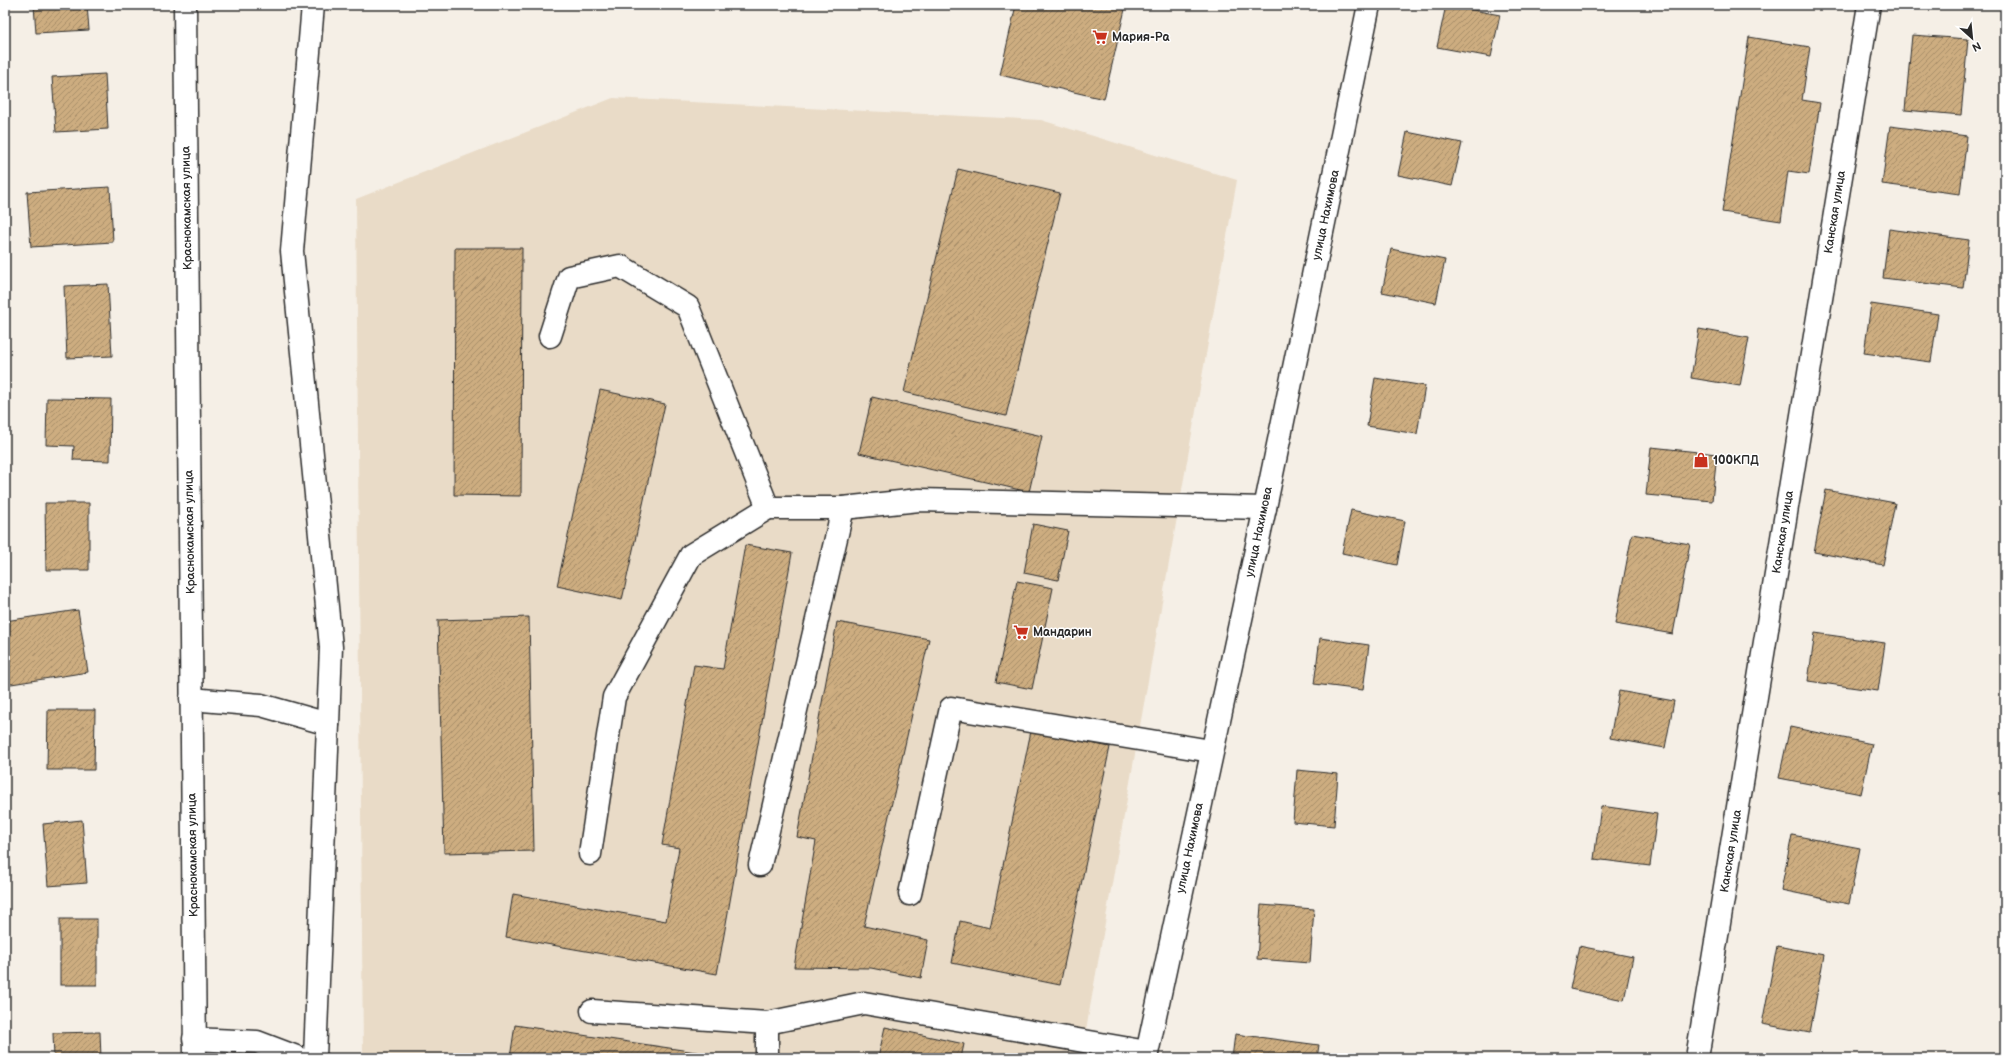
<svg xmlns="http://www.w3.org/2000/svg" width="2010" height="1063" font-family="'Balsamiq Sans',sans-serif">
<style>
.built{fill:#e9dbc7}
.building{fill:url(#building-hatch);stroke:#2b2b2b}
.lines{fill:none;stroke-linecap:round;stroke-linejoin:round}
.minor-casing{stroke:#2b2b2b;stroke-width:25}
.major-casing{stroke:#2b2b2b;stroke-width:25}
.minor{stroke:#fff;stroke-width:22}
.major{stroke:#fff;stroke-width:22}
.labels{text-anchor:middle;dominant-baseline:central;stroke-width:3;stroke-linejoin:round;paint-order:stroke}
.poi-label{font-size:12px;font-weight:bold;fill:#2b2b2b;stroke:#fff;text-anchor:start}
.street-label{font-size:12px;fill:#2b2b2b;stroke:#fff}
</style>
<defs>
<pattern id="building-hatch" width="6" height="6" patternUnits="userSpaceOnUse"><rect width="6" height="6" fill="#cdad80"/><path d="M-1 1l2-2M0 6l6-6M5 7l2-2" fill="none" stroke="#a78d69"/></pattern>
</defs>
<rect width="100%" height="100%" fill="#f5efe6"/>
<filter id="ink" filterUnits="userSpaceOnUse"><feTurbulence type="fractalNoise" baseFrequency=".025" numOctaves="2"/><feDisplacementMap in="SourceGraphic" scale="8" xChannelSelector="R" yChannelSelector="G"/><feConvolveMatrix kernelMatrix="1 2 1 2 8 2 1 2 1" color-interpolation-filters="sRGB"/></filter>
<g filter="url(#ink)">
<polygon class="built" points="613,98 1041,120 1237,180 1081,1058 363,1058 356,199"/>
<g class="building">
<polygon points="34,5 87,5 89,30 36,33"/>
<polygon points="1016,5 1126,5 1104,99 1000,75"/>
<polygon points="1446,5 1500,15 1491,57 1437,47"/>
<polygon points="1912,35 1968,39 1961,115 1905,110"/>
<polygon points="1749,37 1810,47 1802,100 1820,103 1809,174 1788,171 1781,221 1722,212"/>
<polygon points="105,74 108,129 56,132 52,77"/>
<polygon points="1890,126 1967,136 1960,194 1882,184"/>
<polygon points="1407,132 1462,143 1452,186 1398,175"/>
<polygon points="958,169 1060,193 1006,416 904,392"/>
<polygon points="110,187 113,242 31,247 27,192"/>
<polygon points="1889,229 1969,240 1963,288 1883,278"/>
<polygon points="455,248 522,248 521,496 454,495"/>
<polygon points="1391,249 1445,260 1436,303 1382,292"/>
<polygon points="108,284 112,356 67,358 64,286"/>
<polygon points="1871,304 1938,314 1931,362 1864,353"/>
<polygon points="1699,329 1749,338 1740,386 1691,378"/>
<polygon points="1375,378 1425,386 1417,434 1367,426"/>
<polygon points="600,390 665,404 622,600 557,586"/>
<polygon points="872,397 1042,436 1029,492 859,453"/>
<polygon points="47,398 111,399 110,461 73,460 74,446 46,445"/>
<polygon points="1651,447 1717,454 1712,501 1646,495"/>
<polygon points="1826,490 1895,503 1883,565 1814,552"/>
<polygon points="45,503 89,503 89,570 46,570"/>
<polygon points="1351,510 1405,521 1397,565 1342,553"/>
<polygon points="1033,524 1068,531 1058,580 1024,573"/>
<polygon points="1632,534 1690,544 1673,634 1615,624"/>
<polygon points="745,545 792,553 717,974 506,937 513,894 666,921 679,848 662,845 694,665 723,669"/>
<polygon points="1017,581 1053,588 1032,689 996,682"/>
<polygon points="78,610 88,672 5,685 5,621"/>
<polygon points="529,617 534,851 444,853 438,620"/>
<polygon points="837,622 929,639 864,926 928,940 921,978 871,968 794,967 816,841 797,837"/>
<polygon points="1815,633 1885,643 1878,691 1808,681"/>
<polygon points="1320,638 1369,645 1363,690 1314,684"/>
<polygon points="1619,691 1674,701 1665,748 1610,738"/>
<polygon points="48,710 95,710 94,770 47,770"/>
<polygon points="1790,727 1872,744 1861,794 1779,778"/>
<polygon points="1031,731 1110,747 1060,985 952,963 960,921 990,928"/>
<polygon points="1297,770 1338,774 1334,826 1293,822"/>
<polygon points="1601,806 1657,814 1650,866 1594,859"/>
<polygon points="82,820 87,883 48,886 43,824"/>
<polygon points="1792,835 1860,848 1849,904 1781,890"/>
<polygon points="1261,905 1314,909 1310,963 1257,959"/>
<rect x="60" y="919" width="37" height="66"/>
<polygon points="1579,946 1633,957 1624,1000 1570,989"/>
<polygon points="1777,946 1824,955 1810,1033 1762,1024"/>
<polygon points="515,1025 736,1058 510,1058"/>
<polygon points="885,1027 964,1044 961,1058 878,1058"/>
<polygon points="100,1032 101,1058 54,1058 53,1033"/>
<polygon points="1235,1034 1319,1045 1317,1058 1232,1058"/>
</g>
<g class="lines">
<g class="minor-casing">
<g id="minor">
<polyline points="185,5 195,1058"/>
<polyline points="313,5 292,251 331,647 315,1058"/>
<polyline points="550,336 569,277 620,266 688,307 768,508 843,508 919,500 1265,508"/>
<polyline points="191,699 261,705 328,724"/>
<polyline points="590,854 614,697 691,555 768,508"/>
<polyline points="760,865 843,508"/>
<polyline points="910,894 951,708 1211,751"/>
<polyline points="592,1011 767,1023 864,1003 1147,1052"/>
<polyline points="194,1039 257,1042 299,1058"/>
<polyline points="767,1058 767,1023"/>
<polyline points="1697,1058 1869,5"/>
</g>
</g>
<g class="major-casing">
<polyline id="major" points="1146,1058 1265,508 1369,5"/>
</g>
<use href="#minor" class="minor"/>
<use href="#major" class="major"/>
</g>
</g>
<defs>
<g id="supermarket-bare" transform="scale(1.2)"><path d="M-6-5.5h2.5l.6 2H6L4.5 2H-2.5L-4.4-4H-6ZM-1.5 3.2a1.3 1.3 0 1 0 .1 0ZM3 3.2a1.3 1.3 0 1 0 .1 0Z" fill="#c8321e" stroke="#fff" stroke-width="2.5" paint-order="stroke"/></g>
<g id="shop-bare" transform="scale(1.2)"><path d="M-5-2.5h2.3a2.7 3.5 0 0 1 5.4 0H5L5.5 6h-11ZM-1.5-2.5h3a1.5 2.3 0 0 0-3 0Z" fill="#c8321e" stroke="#fff" stroke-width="2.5" paint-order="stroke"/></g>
</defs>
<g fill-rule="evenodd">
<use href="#supermarket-bare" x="1100" y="37"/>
<use href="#shop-bare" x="1701" y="460"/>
<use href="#supermarket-bare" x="1021" y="632"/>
</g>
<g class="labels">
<g class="poi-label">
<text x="1112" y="37">Мария-Ра</text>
<text x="1713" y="460">100КПД</text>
<text x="1033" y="632">Мандарин</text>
</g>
<g class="street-label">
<text transform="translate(187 208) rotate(-91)">Краснокамская улица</text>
<text transform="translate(1835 212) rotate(-81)">Канская улица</text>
<text transform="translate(1326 215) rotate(-78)">улица Нахимова</text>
<text transform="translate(190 532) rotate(-91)">Краснокамская улица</text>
<text transform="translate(1259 532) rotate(-78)">улица Нахимова</text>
<text transform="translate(1783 532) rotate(-81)">Канская улица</text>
<text transform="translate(1190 848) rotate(-78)">улица Нахимова</text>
<text transform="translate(1731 851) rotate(-81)">Канская улица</text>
<text transform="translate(193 855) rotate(-91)">Краснокамская улица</text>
</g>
</g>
<rect width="2010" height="1063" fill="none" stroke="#fff" stroke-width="20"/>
<rect x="10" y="10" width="1990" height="1043" fill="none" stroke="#2b2b2b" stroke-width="1.5" filter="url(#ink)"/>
<g transform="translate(1972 38) rotate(153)" stroke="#ffffff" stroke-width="3" paint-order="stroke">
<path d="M0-3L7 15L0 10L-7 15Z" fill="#2b2b2b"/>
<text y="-6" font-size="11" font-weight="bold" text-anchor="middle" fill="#2b2b2b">N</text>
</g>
</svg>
